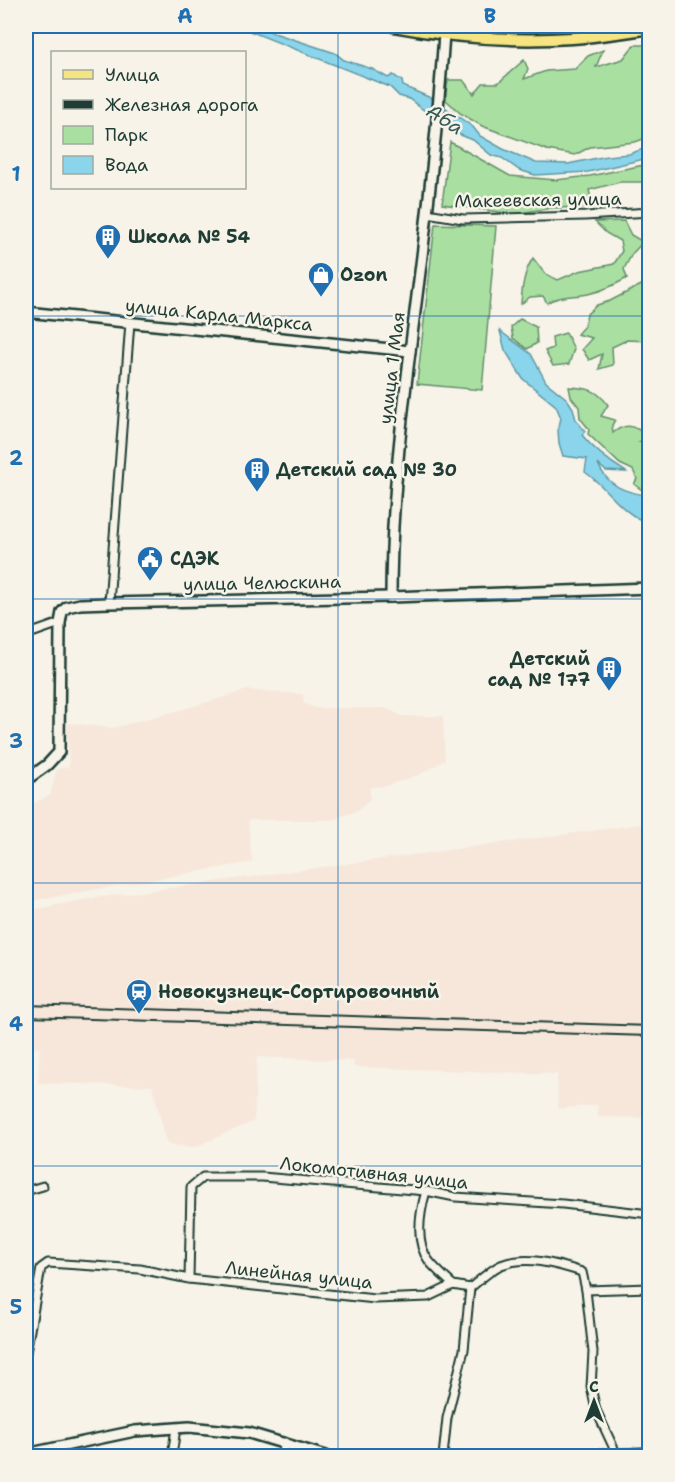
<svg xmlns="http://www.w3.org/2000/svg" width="675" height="1482" font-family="'Shantell Sans',sans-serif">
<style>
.built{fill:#f7e7db}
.green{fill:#aadfa2;stroke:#648e6b;stroke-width:1.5}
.water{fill:#8bd5ec;stroke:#6098a2;stroke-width:1.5}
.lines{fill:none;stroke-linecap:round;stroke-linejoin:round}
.street-casing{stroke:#1f3d34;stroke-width:11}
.secondary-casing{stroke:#1f3d34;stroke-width:14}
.primary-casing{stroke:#1f3d34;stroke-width:15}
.street{stroke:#f7f3e8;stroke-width:7}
.secondary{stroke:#f7f3e8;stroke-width:9}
.primary{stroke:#f6e381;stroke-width:10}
.rail{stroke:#1f3d34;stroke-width:2}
.grid{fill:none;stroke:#1f6fb2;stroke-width:1.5;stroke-opacity:0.55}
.labels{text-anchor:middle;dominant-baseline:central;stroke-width:5;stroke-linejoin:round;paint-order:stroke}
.street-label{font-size:18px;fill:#1f3d34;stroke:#f7f3e8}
.poi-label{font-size:18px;font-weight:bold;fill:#1f3d34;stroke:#f7f3e8;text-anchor:start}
.water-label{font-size:20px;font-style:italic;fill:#355b59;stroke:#f7f3e8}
.neatline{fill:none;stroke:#1f6fb2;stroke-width:2}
.grid-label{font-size:20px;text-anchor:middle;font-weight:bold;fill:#1f6fb2}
</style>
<rect width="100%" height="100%" fill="#f7f3e8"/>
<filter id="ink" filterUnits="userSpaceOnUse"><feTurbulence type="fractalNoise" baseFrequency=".0167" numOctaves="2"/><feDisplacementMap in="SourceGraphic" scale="12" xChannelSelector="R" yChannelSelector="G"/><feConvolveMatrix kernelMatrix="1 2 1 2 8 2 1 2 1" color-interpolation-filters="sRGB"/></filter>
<g filter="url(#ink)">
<g class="built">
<polygon points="247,690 303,694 304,703 315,708 386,708 402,716 443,716 445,760 421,774 386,786 370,787 370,799 359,810 332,820 248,820 252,862 26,902 26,807 50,795 57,769 69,767 67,723 112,728 184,709"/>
<polygon points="649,823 649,1118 598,1117 597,1105 558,1109 557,1074 353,1067 354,1061 257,1057 254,1121 195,1147 178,1146 167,1143 152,1086 38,1083 40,1048 26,1047 26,911 87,899"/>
</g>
<g class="green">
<polygon points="634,45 650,45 649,137 635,142 590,147 575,155 547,150 482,126 460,113 445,99 448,80 463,80 474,94 483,83 498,83 524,60 528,69 524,79 546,71 575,69 588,56 603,50 596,67 623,59"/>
<polygon points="450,142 510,176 556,180 590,176 649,164 649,182 620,182 589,190 593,207 552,208 513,214 442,204"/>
<path d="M624 221 631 235 643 242 632 254 624 269 627 278C615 285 602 291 588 294 573 297 559 295 547 303L543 296 530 297 521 304C522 287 524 272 533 258L545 274 558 280 579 271 614 264 622 251 620 241 606 233 595 222Z"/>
<polygon points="435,224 496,226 482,390 417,384"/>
<polygon points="649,281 649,341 627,340 612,347 613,365 599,369 602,354 589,360 582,349 592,338 577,334 585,325 587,314 597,305 610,301"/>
<polygon points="520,319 536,327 537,343 527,349 513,338 511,327"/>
<polygon points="566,333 574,349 569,364 553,366 545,351 553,348 552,337"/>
<path d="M569 387C587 388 597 389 608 405L601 416 615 420 612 425 613 433C627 421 635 427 649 436L639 442 649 444V489L642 490 634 484 637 479 633 470 620 464 588 434 589 429 580 418 579 407 571 397Z"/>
</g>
<g class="water">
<polygon points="237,26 260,26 271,32 335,53 344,60 372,69 388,78 393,75 402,81 403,86 433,99 473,127 480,136 503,149 536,163 568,164 607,156 629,154 649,147 649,158 588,172 535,175 519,170 502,158 491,155 473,140 453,132 409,99 399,96 390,87"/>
<path d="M500 331 531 354 546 382 567 399 573 408 576 420 585 431 582 435C594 450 610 462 626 472L606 471 598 464C608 487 625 492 649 496V523C622 515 608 488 585 472L587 459 563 456 559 443 558 430 561 418 556 406 523 379 505 350Z"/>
</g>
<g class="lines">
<g class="street-casing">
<g id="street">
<polyline points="427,213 463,219 585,216 650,212"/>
<polyline points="109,603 130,322"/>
<polyline points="26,635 60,623"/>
<polyline points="26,1191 43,1186"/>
<path d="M426 1191C420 1212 414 1242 429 1261 436 1270 445 1277 453 1285"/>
<polyline points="189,1279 191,1187 203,1177 262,1177 426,1191 455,1197 563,1204 650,1214"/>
<path d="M470 1288C480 1280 490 1270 501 1265 527 1255 557 1264 582 1272L586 1290 650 1288"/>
<polyline points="586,1290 593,1352 591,1387 596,1410 617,1455"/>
<polyline points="26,1353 41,1268 48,1263 140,1269 189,1279 375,1299 428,1297 453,1285 470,1288 464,1350 447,1418 443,1456"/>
<polyline points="172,1456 176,1428"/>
<polyline points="282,1456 285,1442"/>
</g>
</g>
<g class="secondary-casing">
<g id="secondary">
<polyline points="26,312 410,351"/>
<path d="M391 597C391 483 408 369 422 256 431 182 439 109 444 34"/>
<polyline points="26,780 47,765 59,752 60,623 62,612 67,607 80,604 109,603 391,597 650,588"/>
<polyline points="26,1454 135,1431 189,1427 249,1433 326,1456"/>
<polyline points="592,1456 650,1453"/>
</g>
</g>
<g class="primary-casing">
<path id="primary" d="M393 26C451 37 513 42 572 38 598 36 624 32 650 28"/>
</g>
<use href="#street" class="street"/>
<use href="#secondary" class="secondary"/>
<use href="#primary" class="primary"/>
<g class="rail">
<polyline points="26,1005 650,1026"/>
<polyline points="26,1017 650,1036"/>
</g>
</g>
</g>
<path class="grid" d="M338 26V1456M26 316H650M26 599H650M26 883H650M26 1166H650"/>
<defs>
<g id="building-pin" transform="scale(1.35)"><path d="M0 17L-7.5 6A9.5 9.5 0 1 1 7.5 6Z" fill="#1f6fb2" stroke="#f7f3e8"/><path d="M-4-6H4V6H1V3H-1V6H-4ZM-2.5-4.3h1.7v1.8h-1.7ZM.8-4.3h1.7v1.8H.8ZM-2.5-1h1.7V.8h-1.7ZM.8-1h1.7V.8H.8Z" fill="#fff"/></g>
<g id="shop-pin" transform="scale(1.35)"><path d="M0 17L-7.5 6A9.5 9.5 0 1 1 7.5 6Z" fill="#1f6fb2" stroke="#f7f3e8"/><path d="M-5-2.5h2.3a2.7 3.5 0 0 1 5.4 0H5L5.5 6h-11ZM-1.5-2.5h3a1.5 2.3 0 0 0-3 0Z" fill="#fff"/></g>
<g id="civic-pin" transform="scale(1.35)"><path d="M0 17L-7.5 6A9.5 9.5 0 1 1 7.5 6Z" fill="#1f6fb2" stroke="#f7f3e8"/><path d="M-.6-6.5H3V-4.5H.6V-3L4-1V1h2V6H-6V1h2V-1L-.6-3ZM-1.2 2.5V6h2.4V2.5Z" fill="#fff"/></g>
<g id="station-pin" transform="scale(1.35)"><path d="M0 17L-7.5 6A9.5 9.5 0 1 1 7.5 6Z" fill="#1f6fb2" stroke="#f7f3e8"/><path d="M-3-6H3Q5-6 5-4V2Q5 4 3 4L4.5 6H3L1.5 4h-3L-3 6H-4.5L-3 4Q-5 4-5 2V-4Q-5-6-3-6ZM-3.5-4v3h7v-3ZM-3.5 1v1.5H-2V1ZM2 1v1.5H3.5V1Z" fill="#fff"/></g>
</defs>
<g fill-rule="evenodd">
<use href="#building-pin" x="108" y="237"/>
<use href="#shop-pin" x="321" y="275"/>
<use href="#building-pin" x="257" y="470"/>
<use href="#civic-pin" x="150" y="559"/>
<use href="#building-pin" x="609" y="669"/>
<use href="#station-pin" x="139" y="992"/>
</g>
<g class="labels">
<g class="street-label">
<text transform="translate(538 200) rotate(-1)">Макеевская улица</text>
<text transform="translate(219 315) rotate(6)">улица Карла Маркса</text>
<text transform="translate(392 368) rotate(-83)">улица 1 Мая</text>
<text transform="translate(262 583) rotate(-1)">улица Челюскина</text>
<text transform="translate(374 1173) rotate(6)">Локомотивная улица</text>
<text transform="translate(299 1275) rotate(6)">Линейная улица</text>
</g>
<g class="poi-label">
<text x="128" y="237">Школа № 54</text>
<text x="340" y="275">Ozon</text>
<text x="276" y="470">Детский сад № 30</text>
<text x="170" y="559">СДЭК</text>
<text x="590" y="659" text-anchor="end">Детский<tspan x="590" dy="21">сад № 177</tspan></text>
<text x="158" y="992">Новокузнецк-Сортировочный</text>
</g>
<g class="water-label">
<text transform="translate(445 119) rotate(33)">Аба</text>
</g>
</g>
<rect width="675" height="1482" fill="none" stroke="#f7f3e8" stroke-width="66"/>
<rect x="51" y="51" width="195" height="138" fill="#f7f3e8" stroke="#a1aaa0" stroke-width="1.5"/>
<rect x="63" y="70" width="30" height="9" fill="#f6e381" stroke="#a1aaa0" stroke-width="1.5"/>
<text x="105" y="81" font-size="18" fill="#1f3d34">Улица</text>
<rect x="63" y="100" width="30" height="9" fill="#1f3d34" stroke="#a1aaa0" stroke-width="1.5"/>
<text x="105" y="111" font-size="18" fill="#1f3d34">Железная дорога</text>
<rect x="63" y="126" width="30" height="18" fill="#aadfa2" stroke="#a1aaa0" stroke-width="1.5"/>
<text x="105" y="141" font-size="18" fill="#1f3d34">Парк</text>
<rect x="63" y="156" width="30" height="18" fill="#8bd5ec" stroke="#a1aaa0" stroke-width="1.5"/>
<text x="105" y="171" font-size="18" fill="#1f3d34">Вода</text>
<g transform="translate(594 1401)" stroke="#f7f3e8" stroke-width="4.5" paint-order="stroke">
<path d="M0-4.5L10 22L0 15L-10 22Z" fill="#1f3d34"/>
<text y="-9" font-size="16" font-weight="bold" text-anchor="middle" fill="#1f3d34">С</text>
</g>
<rect x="33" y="33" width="609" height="1416" class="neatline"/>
<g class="grid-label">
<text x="185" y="23">A</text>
<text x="490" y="23">B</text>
<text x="16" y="181">1</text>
<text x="16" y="465">2</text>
<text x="16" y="748">3</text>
<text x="16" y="1031">4</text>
<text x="16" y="1314">5</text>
</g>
</svg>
